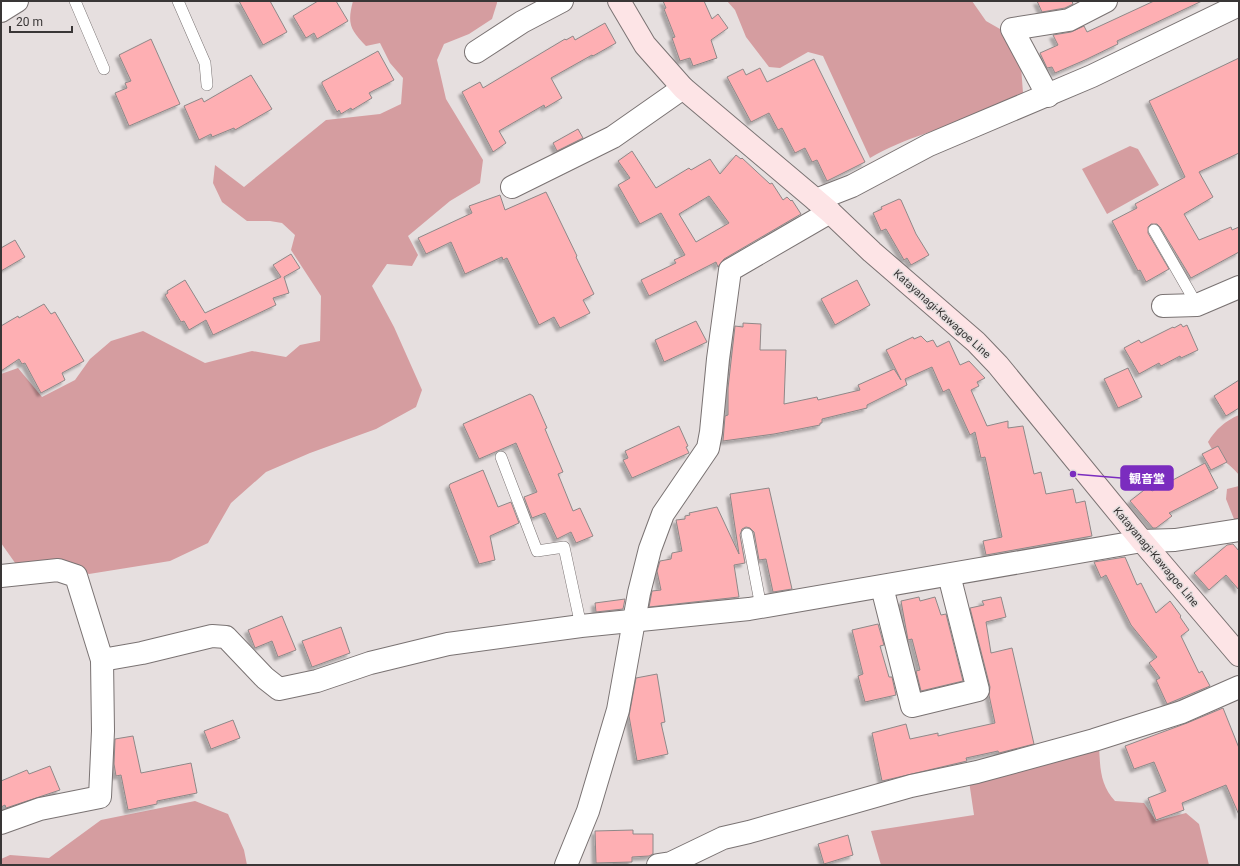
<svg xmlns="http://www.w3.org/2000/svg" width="1240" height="866" font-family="Roboto,'Noto Sans JP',sans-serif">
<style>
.green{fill:#d59da0}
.building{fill:#feafb3;stroke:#8f8888;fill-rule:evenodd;filter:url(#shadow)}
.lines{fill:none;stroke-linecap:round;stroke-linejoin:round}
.service-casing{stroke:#7a7373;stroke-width:12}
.minor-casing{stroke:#7a7373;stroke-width:24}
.secondary-casing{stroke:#7a7373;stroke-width:24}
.service{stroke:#fff;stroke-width:11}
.minor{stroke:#fff;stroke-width:22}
.secondary{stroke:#fde4e6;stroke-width:22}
.labels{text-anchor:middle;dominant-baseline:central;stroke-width:3;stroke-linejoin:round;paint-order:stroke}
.street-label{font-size:11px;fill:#393636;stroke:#e6dfdf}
.leader{fill:none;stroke:#7b2cbf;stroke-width:1.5}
.callout-dot{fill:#7b2cbf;stroke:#e6dfdf;stroke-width:1.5}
.callout{fill:#7b2cbf;stroke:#7b2cbf;stroke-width:1.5}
.callout-label{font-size:12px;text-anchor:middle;font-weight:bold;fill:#fff}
</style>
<defs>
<filter id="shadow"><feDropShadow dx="-3.5" dy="3.5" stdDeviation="1" flood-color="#0004"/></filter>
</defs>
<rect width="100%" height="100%" fill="#e6dfdf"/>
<g class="green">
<path d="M353 1H497V3L492 19 469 34 444 44 437 60 446 99 483 160 480 183 450 201 408 236 418 255 412 266 387 264 372 286 394 327 422 390 416 407 376 429 310 453 266 472 231 503 208 543 170 561 89 574 53 562 18 567 1 543V374L18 368 42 397 75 380 90 359 111 341 143 331 205 363 252 351 286 357 300 345 320 341 321 296 291 250 295 235 282 223 270 221H247L222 202 213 183 215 165 244 187 326 120 380 114 401 104 403 78 390 63 380 43 366 46C350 29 347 24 353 1Z"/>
<path d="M727 1H972L986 21 1007 33 1021 66 1023 93C1009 100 995 108 981 114 944 129 905 137 870 158L823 56 808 52 780 68 769 67 746 37 735 10Z"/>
<polygon points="1130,146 1138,149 1159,185 1107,214 1082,169"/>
<path d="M1239 415V475C1228 461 1216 459 1208 442 1216 429 1225 421 1239 415Z"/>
<polygon points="1239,486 1239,523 1236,524 1226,499 1227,489"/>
<path d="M1099 745C1100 767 1100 785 1115 801L1144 803 1156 821 1186 813 1199 824 1209 865H881L871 831 974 815 969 781Z"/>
<polygon points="195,801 228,814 244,850 247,865 1,865 1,859 10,855 49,858 101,820"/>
</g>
<g class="building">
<polygon points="239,1 270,1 287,32 263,45"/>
<polygon points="318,1 336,1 348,21 317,39 314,33 306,38 293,16"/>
<polygon points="663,1 704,1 712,19 718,14 728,28 711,40 717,58 693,66 690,58 680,61 672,38 675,37 664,9 666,8"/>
<polygon points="1037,1 1072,1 1073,4 1065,8 1042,12"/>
<polygon points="1154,1 1202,1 1117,41 1118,44 1085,60 1055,73 1052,67 1047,68 1040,53 1058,45 1053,35 1071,32 1084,26 1087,32"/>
<polygon points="605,23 616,43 593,56 592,55 551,78 562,98 545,108 544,105 499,131 506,143 493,152 462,92 480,82 483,88 565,39 566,40 573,36 575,40"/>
<polygon points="151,39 180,104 129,126 115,93 127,88 125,83 131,81 119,55"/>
<polygon points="378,51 394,80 369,93 372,98 352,110 351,108 341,114 339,110 337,112 322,84 322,82"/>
<polygon points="1239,58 1239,153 1199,172 1213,197 1184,214 1199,240 1231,227 1232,230 1239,227 1239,252 1191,278 1160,227 1157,224 1151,224 1148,227 1148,233 1169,269 1146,282 1140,270 1138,271 1112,221 1137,208 1135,204 1185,177 1149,101"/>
<polygon points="814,59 865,162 827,181 817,160 812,162 805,148 795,153 782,128 778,130 769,113 751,122 727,77 743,69 746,75 760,68 767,82"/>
<polygon points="251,75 272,109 235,130 234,128 212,137 211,134 199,140 184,106 202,98 204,102"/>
<polygon points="578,129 583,138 557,151 553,143"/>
<path d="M632 151 656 188 689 168 691 170 710 159 720 174 736 155 741 159 742 158 770 184 772 183 783 200 787 197 791 201 792 200 801 214 724 259 718 267 716 262 649 296 641 280 676 263 674 260 685 255 661 213 640 224 618 185 630 178 618 161ZM709 196 729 223 696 242 679 214Z"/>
<polygon points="546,192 577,256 576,257 594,294 583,300 590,313 560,328 554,317 539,325 507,258 503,260 502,257 465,274 451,242 426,254 418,238 472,213 469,206 500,195 505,210"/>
<polygon points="899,199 901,200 916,234 929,255 911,265 907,258 904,260 886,229 881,231 873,213 882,209 881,207"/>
<polygon points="15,240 25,257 1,271 1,248"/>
<polygon points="291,254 300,268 284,277 289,293 273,298 276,305 213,335 206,320 189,330 184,321 181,322 165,295 168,293 167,291 185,280 205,313 281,277 273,265"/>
<polygon points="857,280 870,305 835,325 821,299"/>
<polygon points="44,304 51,314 55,312 84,361 62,373 65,380 41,393 25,363 22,364 19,359 1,371 1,326 18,316 19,318"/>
<polygon points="696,321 707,342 664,362 655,340"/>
<polygon points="743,323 761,324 760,350 786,350 784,404 817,397 818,400 860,390 858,385 894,369 901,380 886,350 913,337 914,339 921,336 927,342 933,340 937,347 949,341 960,365 969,361 985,378 977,382 979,386 971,390 987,426 1008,421 1008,428 1023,426 1034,474 1041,472 1046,494 1073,489 1076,503 1085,501 1092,536 986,555 983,541 1002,537 985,457 981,458 975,432 970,435 949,389 943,392 932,367 905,379 907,385 867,405 867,408 822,419 822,423 820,423 820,425 774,434 723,441 725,416 728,415 728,388 735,326 743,327"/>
<polygon points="1181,324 1183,327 1187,325 1198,350 1181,358 1180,356 1161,366 1159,363 1139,374 1124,348 1139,340 1141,343 1173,327 1174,328"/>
<polygon points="1128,368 1142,397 1118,408 1104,379"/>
<polygon points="1239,380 1239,408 1226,416 1214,396"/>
<polygon points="530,394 533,396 547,428 545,429 563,472 558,474 573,511 580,508 593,536 576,543 571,532 557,539 545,513 532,518 524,497 537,492 516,443 479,459 463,424"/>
<polygon points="679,426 688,446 686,447 689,453 632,478 623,460 628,458 625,451"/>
<polygon points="1218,446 1227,462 1211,470 1202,454"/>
<polygon points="1205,463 1218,488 1169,513 1172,516 1156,528 1153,528 1130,501 1148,487 1152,491"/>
<polygon points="483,470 498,507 511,502 519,523 490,536 495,560 479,564 449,486 450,484"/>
<polygon points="769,488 792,589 773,592 766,559 759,560 754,532 750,528 746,527 742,529 740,535 745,563 734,565 739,597 649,607 652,591 661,590 657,571 660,561 671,559 672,553 682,551 676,520 685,519 685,516 690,515 689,513 717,507 739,554 730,494"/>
<polygon points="1233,544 1239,551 1239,590 1226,575 1209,590 1194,573 1227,545"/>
<polygon points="1125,557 1137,585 1141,583 1156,613 1170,601 1181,616 1180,617 1189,630 1181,636 1199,673 1202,671 1210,686 1167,704 1156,680 1160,678 1149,663 1157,657 1131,625 1106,575 1101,578 1094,562"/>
<polygon points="919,597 920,601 935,597 941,615 946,614 963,681 921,691 916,671 920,670 912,639 908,640 901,601"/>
<polygon points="1001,597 1006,617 986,622 991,653 1012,648 1034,744 999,753 998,751 966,758 967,761 882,781 872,733 906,724 910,739 938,733 938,736 950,733 995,723 989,695 990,687 970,608 984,605 982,601"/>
<polygon points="625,599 623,609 596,612 595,603"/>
<polygon points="282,616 296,650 278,657 272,641 255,648 248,630"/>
<polygon points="878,624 884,645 880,646 889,677 892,677 896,695 865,702 858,676 863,674 852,630"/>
<polygon points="341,627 350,653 312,667 302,641"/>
<polygon points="657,674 665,722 661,723 668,754 637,761 629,716 636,678"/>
<polygon points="1223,708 1239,748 1239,815 1226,785 1182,803 1184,810 1156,820 1148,798 1166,791 1154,762 1134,769 1125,746 1187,723"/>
<polygon points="233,720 240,738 211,749 204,731"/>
<polygon points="133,736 141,773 191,763 197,793 157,801 157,804 128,810 121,775 116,776 114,764 115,739"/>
<polygon points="50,766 60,790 6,808 5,805 1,807 1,781 27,770 29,774"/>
<polygon points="633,830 633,834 653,834 653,854 649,856 632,857 632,862 596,863 595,831"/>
<polygon points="848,835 853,855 824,864 818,844"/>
</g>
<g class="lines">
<g class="service-casing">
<g id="service">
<polyline points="75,1 104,69"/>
<polyline points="178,1 205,63 207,85"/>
<polyline points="1154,230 1197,305"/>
<polyline points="501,457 537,551 564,547 581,626"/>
<polyline points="747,534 761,607"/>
</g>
</g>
<g class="minor-casing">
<g id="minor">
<polyline points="1,11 17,1"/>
<polyline points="476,52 522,22 562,1"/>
<polyline points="1048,96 1012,29 1069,20 1106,1"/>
<polyline points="512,187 613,137 683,88"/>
<polyline points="816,200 852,186 929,145 1092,76 1239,5"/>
<polyline points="1163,306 1197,305 1239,287"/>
<polyline points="1,576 58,570 76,576 102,660 142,653 212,636 226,637 265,678 279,689 317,681 370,663 448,644 581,626 749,609 1142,541 1175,540 1239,530"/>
<polyline points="882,587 912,706 978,690 949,575"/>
<polyline points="1,823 40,809 100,797 103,731 102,660"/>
<polyline points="566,865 588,811 618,710 639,593 650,549 663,514 708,448 711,432 718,359 730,270 830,212"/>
<polyline points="658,865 671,863 723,838 749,832 911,786 977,772 1094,740 1182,712 1239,687"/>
</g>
</g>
<g class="secondary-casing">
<polyline id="secondary" points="619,1 645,45 683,88 830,212 872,252 976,342 998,365 1142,541 1239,655"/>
</g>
<use href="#service" class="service"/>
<use href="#minor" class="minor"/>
<use href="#secondary" class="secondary"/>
</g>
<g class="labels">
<g class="street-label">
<text transform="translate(942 314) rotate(42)">Katayanagi-Kawagoe Line</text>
<text transform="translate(1156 557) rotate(50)">Katayanagi-Kawagoe Line</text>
</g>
</g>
<path class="leader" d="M1073 474L1121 478"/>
<circle class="callout-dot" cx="1073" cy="474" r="4"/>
<rect class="callout" x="1121" y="466" width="52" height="24" rx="4"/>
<g class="callout-label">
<text x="1147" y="483">観音堂</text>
</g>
<rect width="1240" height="866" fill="none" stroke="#393636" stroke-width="4"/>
<path d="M10 26v6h62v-6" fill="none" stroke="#393636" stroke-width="2"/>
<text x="16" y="26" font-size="12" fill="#393636" stroke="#e6dfdf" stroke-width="3" paint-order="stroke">20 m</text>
</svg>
